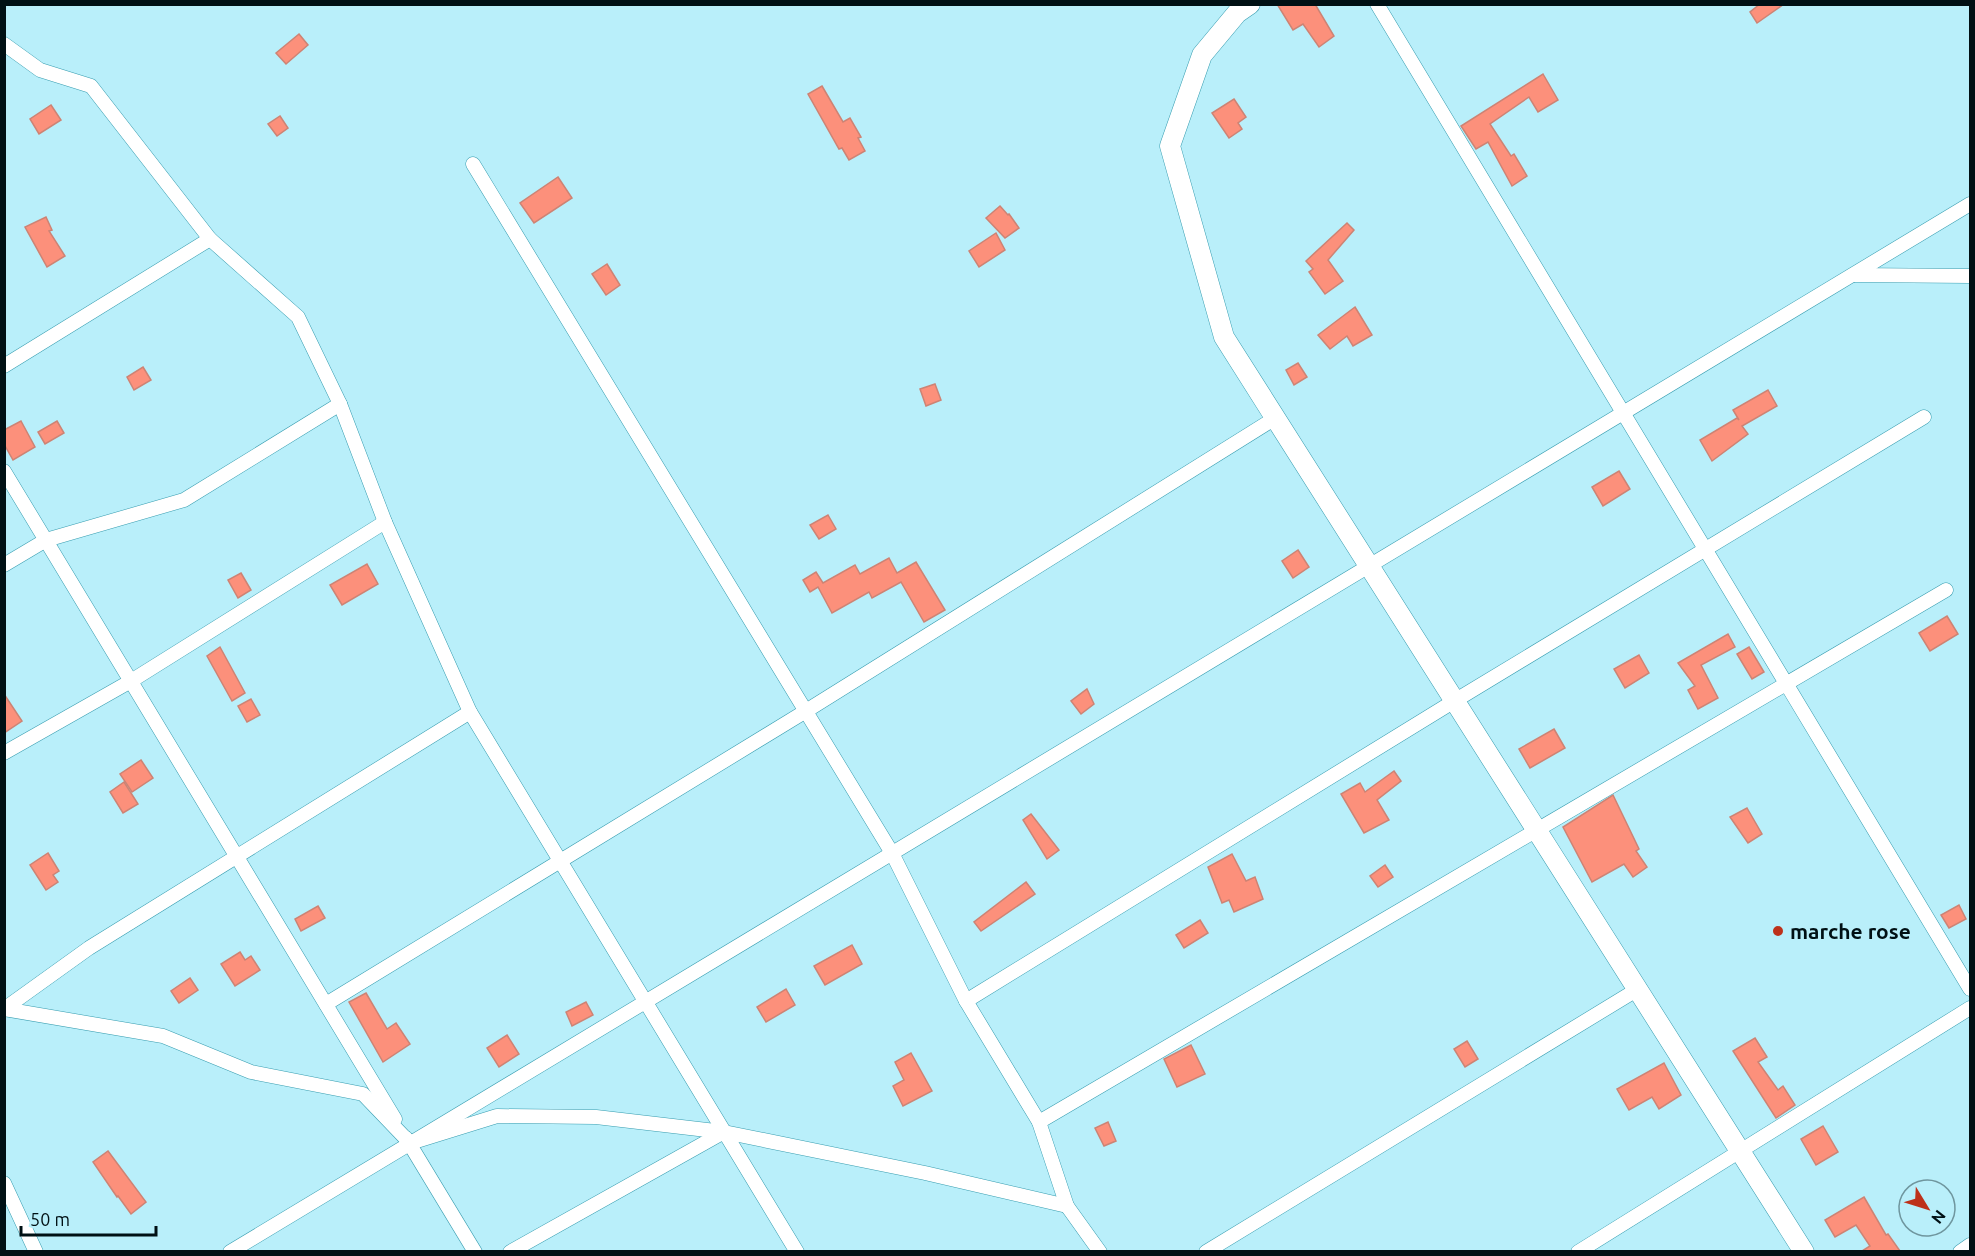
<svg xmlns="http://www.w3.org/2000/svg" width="1975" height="1256" font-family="Ubuntu,sans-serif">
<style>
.building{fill:#fc907b;stroke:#cd8374;stroke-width:1.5}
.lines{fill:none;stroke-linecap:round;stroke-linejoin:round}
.street-casing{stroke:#379db0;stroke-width:15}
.secondary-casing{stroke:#379db0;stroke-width:21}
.street{stroke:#fff;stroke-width:14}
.secondary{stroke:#fff;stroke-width:20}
.poi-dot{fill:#bd311a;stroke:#b9effa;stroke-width:2}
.labels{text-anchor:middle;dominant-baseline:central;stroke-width:4.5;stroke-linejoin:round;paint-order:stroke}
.poi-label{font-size:21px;font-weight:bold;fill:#001014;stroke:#b9effa;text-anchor:start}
</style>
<rect width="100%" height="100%" fill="#b9effa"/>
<g class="building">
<polygon points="1277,4 1315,4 1334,36 1319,47 1303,24 1293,30"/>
<polygon points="1760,4 1784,4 1757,23 1750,12"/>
<polygon points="299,34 308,45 286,64 276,53"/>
<polygon points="1543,74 1558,100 1538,112 1529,97 1490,124 1511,156 1514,154 1527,176 1512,186 1488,142 1476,149 1461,126"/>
<polygon points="822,86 843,122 850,118 861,137 858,138 865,151 849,160 842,148 839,149 808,94"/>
<polygon points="1234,99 1246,117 1238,123 1242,129 1229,138 1212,113"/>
<polygon points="51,105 61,120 39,134 30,119"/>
<polygon points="280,116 288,128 277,136 268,124"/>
<polygon points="558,177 572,198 534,223 520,203"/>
<polygon points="1000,206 1008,215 1009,214 1019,228 1005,238 986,218"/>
<polygon points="46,217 52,230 49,231 65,256 47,267 25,227"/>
<polygon points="1347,223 1354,230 1328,260 1343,281 1325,294 1309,272 1313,269 1306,261"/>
<polygon points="996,233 1005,250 979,267 969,251"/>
<polygon points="607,264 620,285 606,295 592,274"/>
<polygon points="1355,307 1372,335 1353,346 1347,336 1330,349 1318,335"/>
<polygon points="1298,363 1307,377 1294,385 1286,370"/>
<polygon points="143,367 151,380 134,390 127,377"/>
<polygon points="935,384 941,400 926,406 920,389"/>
<polygon points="1768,390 1777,406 1742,426 1748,434 1712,461 1700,440 1737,418 1739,420 1733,410"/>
<polygon points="21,421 35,447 13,460 4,444 4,430"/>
<polygon points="57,421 64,433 45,444 38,432"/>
<polygon points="1619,471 1630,489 1603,506 1592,487"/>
<polygon points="828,515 836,529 819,539 810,525"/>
<polygon points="1298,550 1309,567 1293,578 1282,561"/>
<polygon points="889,558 897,573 916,562 945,610 924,622 901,582 872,598 869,592 832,613 818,587 810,592 803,580 816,572 823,583 855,565 860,574"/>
<polygon points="367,564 378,584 342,605 330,585"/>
<polygon points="241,573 251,590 238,598 228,580"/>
<polygon points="1947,616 1958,634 1930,651 1919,633"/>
<polygon points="1728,634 1735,647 1701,665 1718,698 1698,709 1688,690 1695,686 1678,663"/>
<polygon points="220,647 245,693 232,701 207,656"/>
<polygon points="1749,647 1764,672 1752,679 1737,654"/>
<polygon points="1639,655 1649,673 1625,688 1614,669"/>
<polygon points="1087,689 1094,704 1081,714 1071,701"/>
<polygon points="4,694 22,721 4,733"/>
<polygon points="251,699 260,715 247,722 238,706"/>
<polygon points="1554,729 1565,748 1530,768 1519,749"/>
<polygon points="141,760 153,778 132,792 120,774"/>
<polygon points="1394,771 1401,781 1377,800 1389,820 1364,833 1341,794 1360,783 1365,792"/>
<polygon points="124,782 138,804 123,813 110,792"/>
<polygon points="1613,795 1639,849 1636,851 1647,867 1633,877 1624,864 1592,882 1563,827"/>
<polygon points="1747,808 1762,834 1748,843 1730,817"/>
<polygon points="1031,814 1059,850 1047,859 1023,820"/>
<polygon points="48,853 59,871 53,875 58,882 46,890 30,865"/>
<polygon points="1232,854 1246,881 1255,877 1263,899 1234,912 1229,900 1222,903 1208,867"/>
<polygon points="1385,865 1393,877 1378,887 1370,876"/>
<polygon points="1026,882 1035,894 981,931 974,922"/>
<polygon points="1959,905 1966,919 1949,928 1941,915"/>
<polygon points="318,906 325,918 301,931 295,919"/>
<polygon points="1200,920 1208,933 1184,948 1176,935"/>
<polygon points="852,945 862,964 825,985 814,966"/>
<polygon points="240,952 245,960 251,956 260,970 235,986 221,964"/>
<polygon points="190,978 198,990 179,1003 171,991"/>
<polygon points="786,989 795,1005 766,1022 757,1007"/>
<polygon points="366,993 387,1029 396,1023 410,1044 383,1062 349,1002"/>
<polygon points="586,1002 593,1015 572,1026 566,1012"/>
<polygon points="507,1035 519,1054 499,1067 487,1048"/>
<polygon points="1755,1038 1767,1057 1758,1062 1778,1090 1783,1086 1795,1105 1776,1118 1733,1051"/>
<polygon points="1467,1041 1478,1059 1465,1067 1454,1049"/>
<polygon points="1191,1045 1205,1074 1177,1087 1164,1059"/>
<polygon points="911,1053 932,1091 903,1106 893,1086 904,1080 895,1062"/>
<polygon points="1664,1063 1681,1095 1659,1109 1652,1097 1629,1110 1617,1089"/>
<polygon points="1108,1122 1116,1141 1104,1146 1095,1128"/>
<polygon points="1823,1126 1838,1152 1816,1165 1801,1139"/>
<polygon points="108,1151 146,1202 131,1214 118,1196 117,1197 93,1162"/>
<polygon points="1864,1197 1886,1235 1888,1234 1900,1251 1862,1251 1870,1246 1856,1225 1835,1237 1825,1220"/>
</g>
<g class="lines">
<g class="street-casing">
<g id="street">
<polyline points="1377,4 1970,989"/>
<polyline points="4,44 40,70 91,86 210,239 298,317 340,404 385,522 470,712 797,1252"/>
<polyline points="473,164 892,853 966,1001 1039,1122 1067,1206 1100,1252"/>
<polyline points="1853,275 1970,276"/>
<polyline points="4,366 210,239"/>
<polyline points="4,471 395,1119"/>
<polyline points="4,565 46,540 184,500 340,404"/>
<polyline points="4,753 131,681 385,522"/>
<polyline points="966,1001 1456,700 1924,417"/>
<polyline points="326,1004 806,711 1277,417"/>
<polyline points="4,1009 163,1036 251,1072 363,1094 410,1143 497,1116 596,1117 724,1132 925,1173 1067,1206"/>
<polyline points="4,1009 89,948 470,712"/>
<polyline points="1039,1122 1946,590"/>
<polyline points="406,1138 475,1252"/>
<polyline points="4,1183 36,1252"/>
<polyline points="230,1252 1970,204"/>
<polyline points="510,1252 724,1132"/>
<polyline points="1206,1252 1638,989"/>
<polyline points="1578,1252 1970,1008"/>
<polyline points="1960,1252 1970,1245"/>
</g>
</g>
<g class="secondary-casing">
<polyline id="secondary" points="1250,4 1237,13 1202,55 1170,146 1224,337 1804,1252"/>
</g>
<use href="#street" class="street"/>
<use href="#secondary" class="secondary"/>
</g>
<circle class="poi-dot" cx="1778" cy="931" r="6"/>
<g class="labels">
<g class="poi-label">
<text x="1790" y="931">marche rose</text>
</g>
</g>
<rect width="1975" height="1256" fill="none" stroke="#001014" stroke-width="12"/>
<g transform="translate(1927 1208) rotate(128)"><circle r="28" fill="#b9effa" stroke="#6f969e" stroke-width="1.5"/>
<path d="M0-4.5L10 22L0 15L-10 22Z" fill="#bd311a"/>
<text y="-9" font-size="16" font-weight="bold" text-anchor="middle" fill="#001014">N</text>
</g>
<path d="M21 1226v9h135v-9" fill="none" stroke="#001014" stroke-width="3"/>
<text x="30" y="1226" font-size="18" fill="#001014" stroke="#b9effa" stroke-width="4.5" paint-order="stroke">50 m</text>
</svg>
